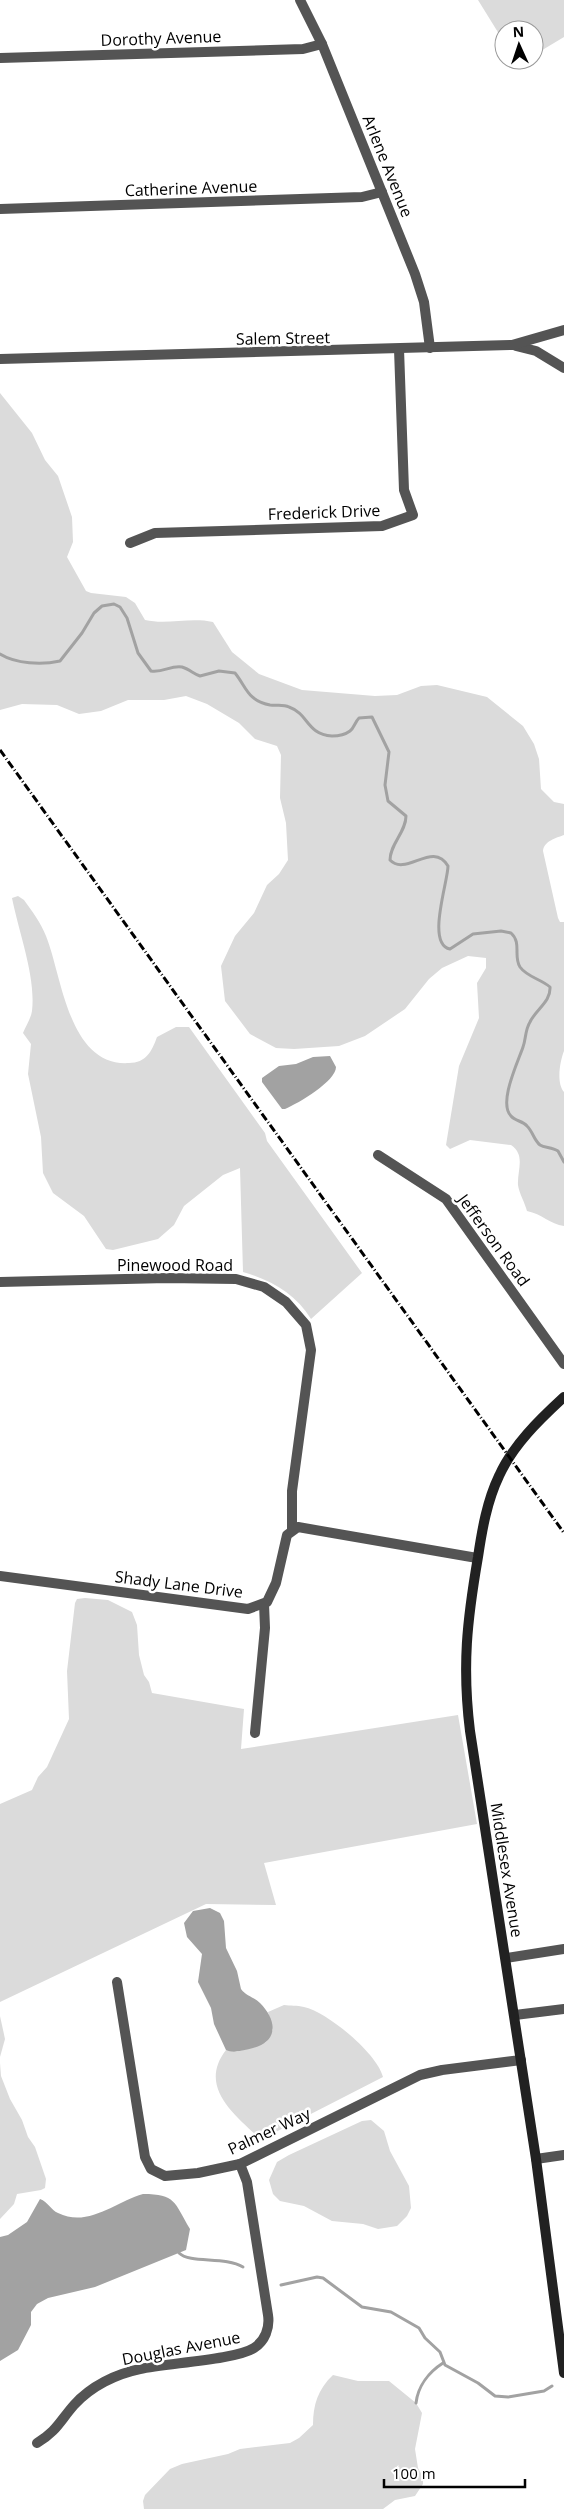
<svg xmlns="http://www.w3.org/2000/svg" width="564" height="2509" font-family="'Open Sans',sans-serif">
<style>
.green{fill:#dbdbdb}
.water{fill:#a2a2a2}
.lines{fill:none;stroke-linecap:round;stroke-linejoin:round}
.stream{stroke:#a2a2a2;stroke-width:3}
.minor{stroke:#545454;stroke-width:10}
.tertiary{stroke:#545454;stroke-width:10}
.secondary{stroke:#212121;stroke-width:10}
.rail{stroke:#000;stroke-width:3;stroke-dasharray:8 2.5 1 2.5;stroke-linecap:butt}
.labels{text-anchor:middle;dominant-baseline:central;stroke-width:5;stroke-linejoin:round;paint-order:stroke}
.street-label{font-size:16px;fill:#000;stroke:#fff}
</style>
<rect width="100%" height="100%" fill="#fff"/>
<g class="green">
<polygon points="478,0 564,0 564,37 534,55 534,30 504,30 504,42"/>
<path d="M0 393 32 433 45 460 58 476 72 517 73 542 67 557 86 591 91 593 126 597 135 603 145 620C167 625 190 617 213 622L232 652 259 674 302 690 375 696 397 695 421 686 437 685 487 697 523 726 534 744 539 759 541 789 554 802 564 804V835C556 838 544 841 543 851L558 918 560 922H564V1051C560 1061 556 1083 564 1092V1226C550 1224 542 1214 527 1211 525 1203 519 1193 518 1185 517 1171 526 1155 511 1145L470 1140 450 1149 446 1145 459 1066 479 1018 477 983 486 968V958L468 956 442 968 429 979 405 1009 365 1036 339 1046 294 1049 276 1048 250 1034 225 1001 221 966 235 936 254 913 267 885 279 874 288 860 286 823 280 798 281 755 277 746 255 739 239 723 207 704 186 696 164 700H128L101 711 79 714 57 705 22 704 0 710Z"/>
<path d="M18 896 24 900C32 911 41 923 46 936 62 975 68 1067 129 1063 146 1063 152 1051 157 1037L176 1027H189L265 1133 267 1141 362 1273 311 1319C296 1294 271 1280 243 1272L240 1168 223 1175 184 1206 174 1225 158 1239 113 1250 106 1249 84 1216 53 1193 43 1173 41 1137 28 1074 31 1044 23 1033C26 1026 31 1018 32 1011 36 977 19 933 12 898Z"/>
<polygon points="85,1598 108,1600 132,1612 137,1625 139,1655 144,1675 149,1682 152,1693 244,1709 241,1749 458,1715 477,1824 264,1863 276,1905 206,1904 0,2002 0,1804 32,1790 38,1777 47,1767 69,1719 67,1671 75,1603 77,1599"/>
<path d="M284 2005C290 2006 297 2005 304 2007 327 2012 377 2053 383 2077L266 2137 257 2136C231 2112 199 2085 226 2050L237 2052 266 2042 273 2030 268 2012Z"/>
<polygon points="0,2016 5,2039 0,2057"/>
<polygon points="0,2063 1,2076 10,2099 22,2120 28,2137 35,2147 46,2179 45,2188 41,2190 17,2194 14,2204 0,2219"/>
<polygon points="371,2120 384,2131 390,2151 409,2186 411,2208 407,2216 397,2226 378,2229 363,2224 332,2221 304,2206 280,2201 273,2194 269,2180 277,2162 289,2155 362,2121"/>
<path d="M333 2375 358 2381H389L416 2403 422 2413 415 2449 418 2468 423 2477V2484L415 2496 395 2500 383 2509H144L143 2501 145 2495 170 2469 182 2464 228 2454 240 2449 290 2443 299 2438 313 2425C313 2405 318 2389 333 2375Z"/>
</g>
<g class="water">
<path d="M330 1056 336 1067C336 1081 299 1103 285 1109H282L262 1082V1078L279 1066 296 1064 313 1057Z"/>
<path d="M210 1908 220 1913 224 1921 226 1948 237 1971 241 1989C246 1996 254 1997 260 2003 277 2020 279 2041 253 2048 244 2050 234 2054 226 2050L214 2024 211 2008 198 1982 202 1954 187 1937 184 1923 193 1911Z"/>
<path d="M143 2194C176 2194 174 2202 190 2229L186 2250 95 2287 48 2298 37 2304 31 2312V2325L18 2350 0 2361V2237L8 2235 27 2222 40 2199C48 2202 51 2210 58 2213 88 2228 115 2202 143 2194Z"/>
</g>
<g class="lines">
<g class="stream">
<path d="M0 654C16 664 42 665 60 661L82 633 94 613 102 606 114 604 120 607 127 618 138 653 151 671C163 673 171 665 182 667 189 669 194 674 200 676L219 671 235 673C247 688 247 700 270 705 277 706 283 704 289 707 309 714 306 734 332 736 338 736 346 734 350 731 354 728 355 722 359 718L372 717 389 752 385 785 388 801 406 816C406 832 390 844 390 860 406 877 433 840 448 866 448 882 426 944 450 949L473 934 501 931 511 933C522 943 513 956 520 967 527 977 541 979 550 987 551 1002 536 1009 530 1022 525 1030 526 1039 523 1047 518 1062 498 1103 511 1116 515 1121 523 1121 527 1126 533 1132 534 1140 540 1145 545 1148 552 1147 558 1151L564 1162"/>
<path d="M179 2253C190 2264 225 2256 243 2267"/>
<polyline points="281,2285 317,2277 323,2278 362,2307 391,2312 419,2328 425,2338 440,2352 445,2365 478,2383 495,2396 508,2397 544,2391 552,2386"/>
<path d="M416 2403C418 2386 429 2372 443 2363"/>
</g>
<g class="minor">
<polyline points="300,0 322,44 415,274 424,302 430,348"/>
<polyline points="0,58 303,49 322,44"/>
<polyline points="0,209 362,197 382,192"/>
<polyline points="130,543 155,533 382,526 413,515 404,490 399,349"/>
<polyline points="378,1155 446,1199 564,1364"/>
<polyline points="0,1282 167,1278 236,1279 264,1287 286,1302 306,1325 311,1350 292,1491 292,1530"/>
<polyline points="0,1576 248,1609 267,1602 276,1583 287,1535 298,1527 477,1558"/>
<polyline points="255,1733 265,1628 264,1604"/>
<polyline points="506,1958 564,1949"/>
<polyline points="117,1982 145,2157 151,2169 165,2176 198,2173 240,2164 420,2075 442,2070 521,2060"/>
<polyline points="515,2015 564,2009"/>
<polyline points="536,2159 564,2155"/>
<path d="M37 2443C56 2432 60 2421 74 2405 91 2386 116 2374 140 2369 166 2363 235 2360 254 2348 265 2341 270 2328 268 2315L247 2182 240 2164"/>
</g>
<g class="tertiary">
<polyline points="516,346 536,351 564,368"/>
<polyline points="0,359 512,345 564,330"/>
</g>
<path class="secondary" d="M564 1397C539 1420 513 1445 499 1476 487 1501 482 1530 478 1557 467 1621 462 1666 470 1731L536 2159 564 2373"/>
<polyline class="rail" points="0,750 564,1533"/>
</g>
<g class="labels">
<g class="street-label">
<text transform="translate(161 38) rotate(-2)">Dorothy Avenue</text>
<text transform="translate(388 166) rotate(68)">Arlene Avenue</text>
<text transform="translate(191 188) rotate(-2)">Catherine Avenue</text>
<text transform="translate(283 338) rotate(-1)">Salem Street</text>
<text transform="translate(324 512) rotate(-2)">Frederick Drive</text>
<text transform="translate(494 1240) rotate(54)">Jefferson Road</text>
<text x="175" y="1265">Pinewood Road</text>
<text transform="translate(179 1584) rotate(7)">Shady Lane Drive</text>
<text transform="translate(507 1870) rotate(81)">Middlesex Avenue</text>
<text transform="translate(269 2131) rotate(-25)">Palmer Way</text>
<text transform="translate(181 2348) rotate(-11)">Douglas Avenue</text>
</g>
</g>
<g transform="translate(519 45) rotate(357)"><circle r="24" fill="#ffffff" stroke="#999999"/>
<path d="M0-4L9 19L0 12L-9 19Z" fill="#000000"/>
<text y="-8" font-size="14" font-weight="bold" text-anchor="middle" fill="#000000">N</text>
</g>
<path d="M384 2479v8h141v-8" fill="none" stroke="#000000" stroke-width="2.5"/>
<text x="392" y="2479" font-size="15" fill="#000000" stroke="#ffffff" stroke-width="4" paint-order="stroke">100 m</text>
</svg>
